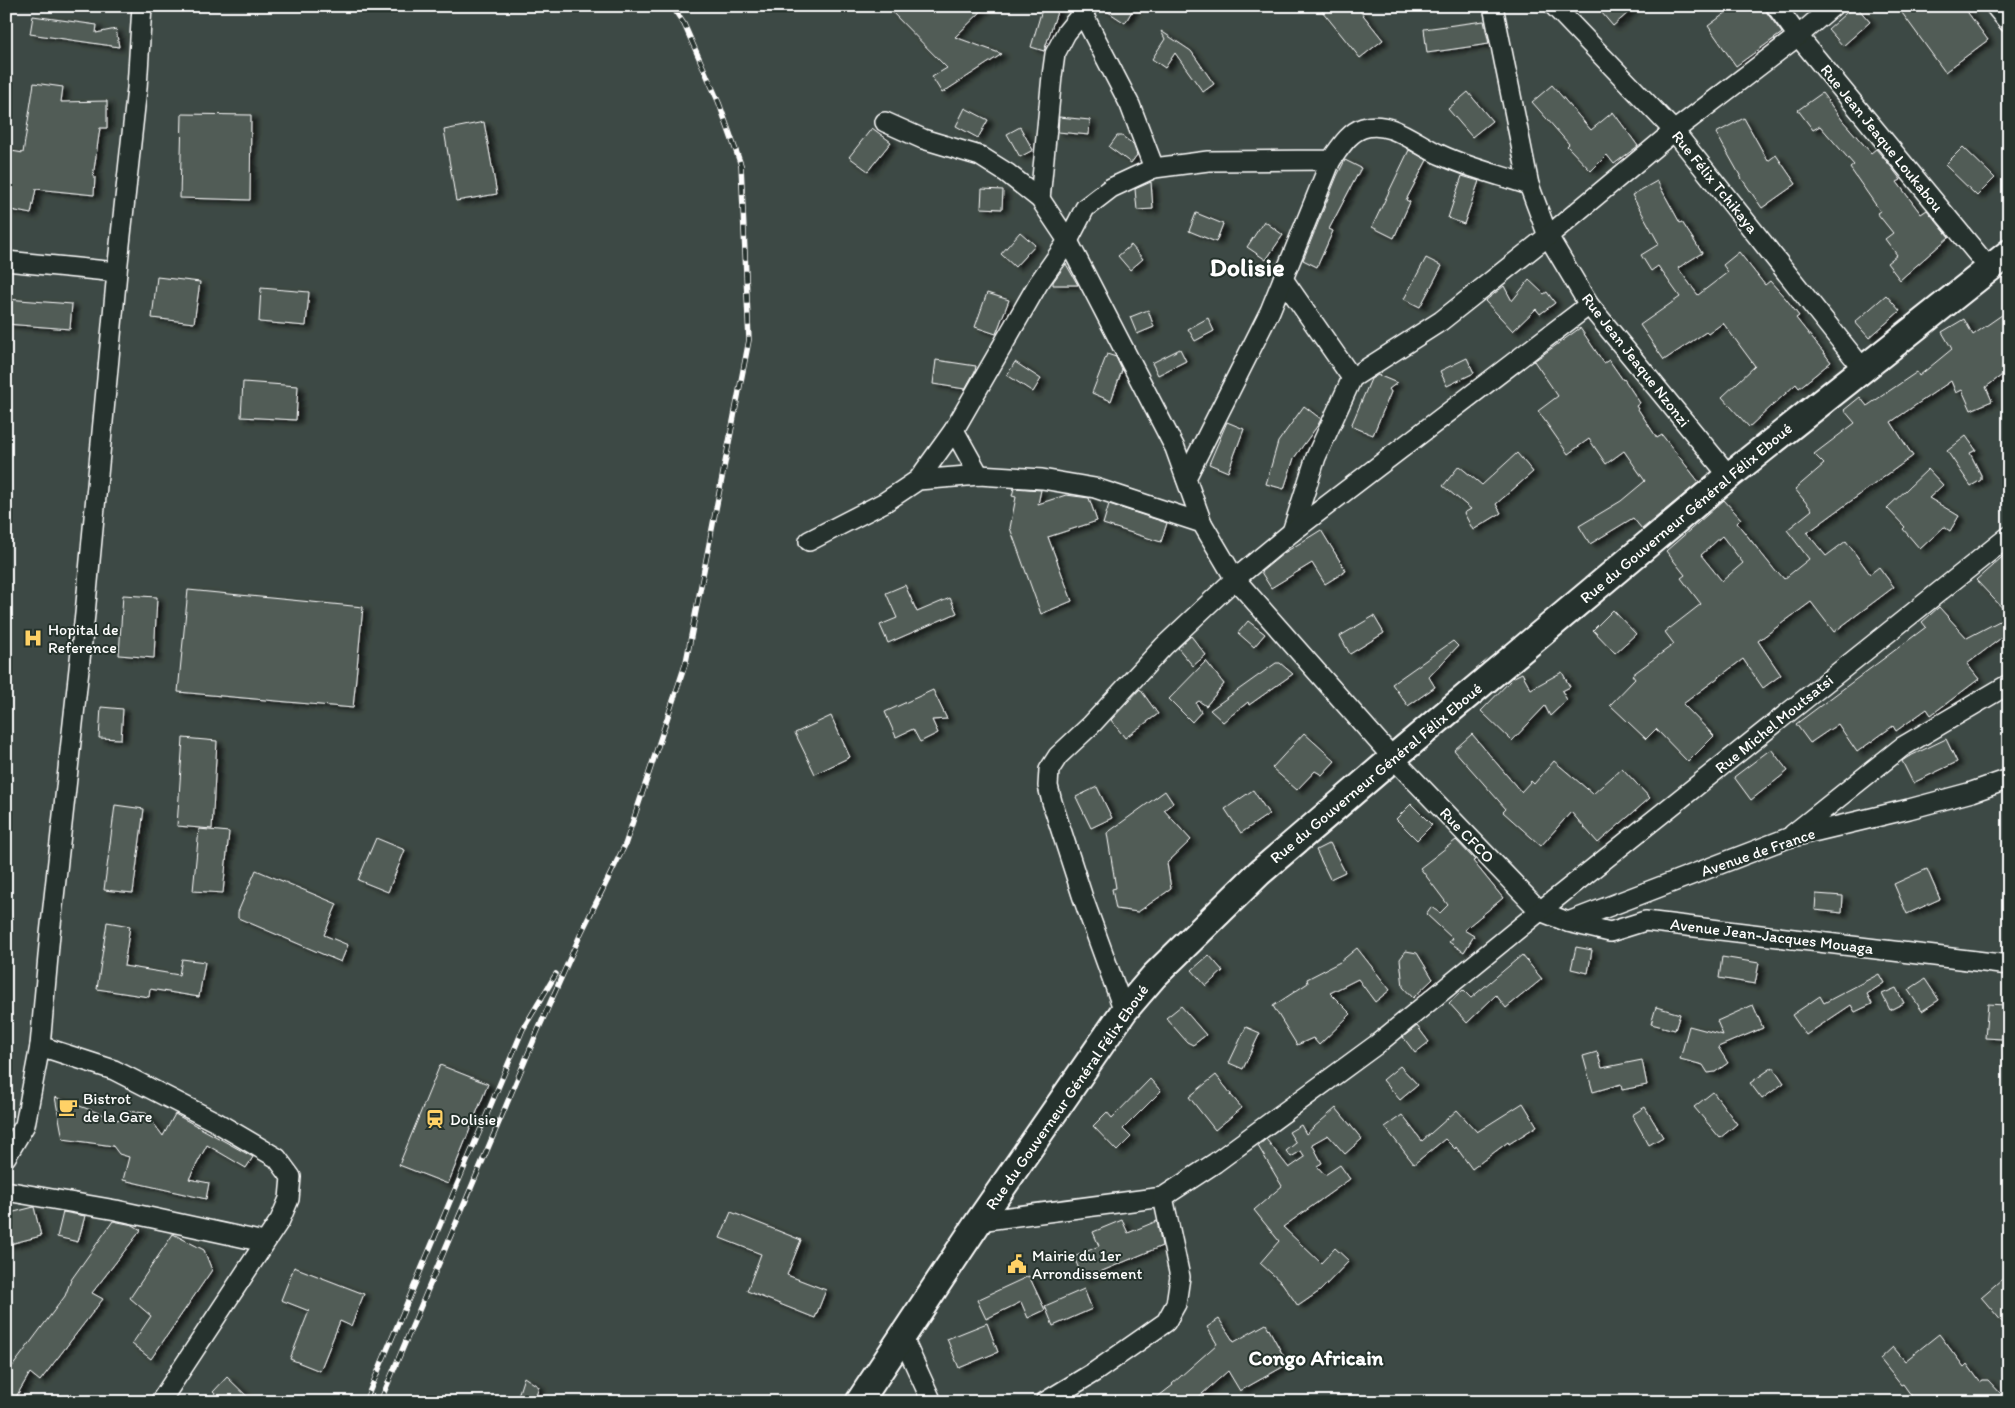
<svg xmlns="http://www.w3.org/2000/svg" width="2015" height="1408" font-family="Itim,sans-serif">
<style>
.green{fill:#3e4944;stroke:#9ea4a2}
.building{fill:#515c57;stroke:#fff;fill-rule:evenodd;filter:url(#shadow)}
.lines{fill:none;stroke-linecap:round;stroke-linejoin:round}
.street-casing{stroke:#fff;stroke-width:22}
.secondary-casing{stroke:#fff;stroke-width:30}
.street{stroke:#26332d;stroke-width:19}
.secondary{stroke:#26332d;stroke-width:26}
.rail-casing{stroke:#fff;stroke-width:5.5}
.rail{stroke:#26332d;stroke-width:4;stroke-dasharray:11;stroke-linecap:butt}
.labels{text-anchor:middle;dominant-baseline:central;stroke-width:4;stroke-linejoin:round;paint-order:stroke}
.street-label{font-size:16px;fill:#fff;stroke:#26332d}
.poi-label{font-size:16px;fill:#fff;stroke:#26332d;text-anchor:start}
.district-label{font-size:21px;font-weight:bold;fill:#fff;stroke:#26332d}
.town-label{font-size:26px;font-weight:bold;fill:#fff;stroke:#26332d}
</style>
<defs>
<filter id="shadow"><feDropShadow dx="5.5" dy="3" stdDeviation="2.5" flood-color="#0009"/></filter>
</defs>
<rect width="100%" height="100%" fill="#26332d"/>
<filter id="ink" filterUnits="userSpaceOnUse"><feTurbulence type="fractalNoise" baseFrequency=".02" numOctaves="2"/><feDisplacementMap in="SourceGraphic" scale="10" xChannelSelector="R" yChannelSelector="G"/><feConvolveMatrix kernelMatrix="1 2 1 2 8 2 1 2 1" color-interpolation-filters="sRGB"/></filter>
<g filter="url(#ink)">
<rect class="green" x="6" y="6" width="2003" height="1396"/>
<g class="building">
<polygon points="886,6 987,6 955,37 1002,54 942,93 932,77 947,68"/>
<polygon points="1043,6 1059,6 1044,51 1031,47"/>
<polygon points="1099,6 1135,6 1125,23"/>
<polygon points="1318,6 1356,6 1383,40 1360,58"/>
<polygon points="1596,6 1636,6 1613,26"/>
<polygon points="1735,6 1765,6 1767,13 1782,33 1736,66 1708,26"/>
<polygon points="1854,6 1856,6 1870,22 1843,46 1828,29"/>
<polygon points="1897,6 1963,6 1988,40 1945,72"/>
<polygon points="33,16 97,25 96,33 116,29 119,47 30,34"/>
<polygon points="1484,21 1489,44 1427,53 1424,29"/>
<polygon points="1161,31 1191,51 1214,84 1203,92 1175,53 1165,68 1152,59 1165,39"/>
<polygon points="34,83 63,87 61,102 107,101 107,128 100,128 93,177 95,177 94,195 36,189 31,214 6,209 6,150 23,153"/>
<polygon points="1552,85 1591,130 1613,112 1638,146 1614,164 1607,155 1591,171 1567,146 1569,144 1532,102"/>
<polygon points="1468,92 1492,121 1472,137 1448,109"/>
<polygon points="1822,93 1843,121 1871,153 1876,149 1892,168 1901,180 1897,182 1921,214 1927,210 1949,237 1900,280 1887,263 1897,255 1885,239 1893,233 1877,213 1880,211 1850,168 1854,165 1820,126 1813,130 1798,110"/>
<polygon points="965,108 988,120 978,138 956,126"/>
<polygon points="182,114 251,115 250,200 180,198"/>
<polygon points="1059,117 1090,120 1089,135 1058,132"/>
<polygon points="1744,118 1768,161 1776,155 1796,184 1762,208 1742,179 1716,133"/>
<polygon points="484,122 497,194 456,201 444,130"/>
<polygon points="1020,127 1033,150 1020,157 1007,134"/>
<polygon points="872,128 891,142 868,171 849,157"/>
<polygon points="1117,136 1122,136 1133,144 1137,155 1131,163 1109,147"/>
<polygon points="1963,147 1995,178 1977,196 1945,165"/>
<polygon points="1409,150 1427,160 1406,200 1410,202 1394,238 1372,227"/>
<polygon points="1345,160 1361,168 1329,229 1333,231 1317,267 1303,260 1337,176"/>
<polygon points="1462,176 1479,181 1464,224 1448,218"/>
<polygon points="1657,181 1680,223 1682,222 1702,253 1678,268 1698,295 1728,272 1723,265 1739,252 1765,285 1770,281 1787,300 1799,316 1796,318 1831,362 1799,388 1796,384 1749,427 1722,397 1755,366 1723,323 1708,334 1706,332 1664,360 1640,325 1680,297 1658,266 1651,271 1641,255 1659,244 1632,195"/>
<polygon points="1151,182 1153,209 1137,210 1135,189"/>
<polygon points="982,189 1003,190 1002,209 981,208"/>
<polygon points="1196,213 1223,224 1216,242 1189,231"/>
<polygon points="1264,221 1283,235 1266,260 1247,247"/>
<polygon points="1020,232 1035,245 1015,267 1001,254"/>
<polygon points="1131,245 1143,259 1130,270 1118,256"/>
<polygon points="1426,258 1442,266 1420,307 1404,299"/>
<polygon points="1066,264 1078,285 1053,285 1053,282"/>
<polygon points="157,277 200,282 194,323 152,318"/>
<polygon points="1529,280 1544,294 1547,292 1555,303 1540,314 1536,309 1513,331 1485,301 1504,286 1512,301"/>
<polygon points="261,288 309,292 306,326 259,322"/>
<polygon points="987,293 1009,300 996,334 975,327"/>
<polygon points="1886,295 1900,311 1869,338 1855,322"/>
<polygon points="6,299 72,304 70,329 6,324"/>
<polygon points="1148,310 1154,327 1137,334 1130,317"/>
<path d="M2009 310V370L1986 387 1992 401 1971 410 1962 390 1956 393 1951 381 1891 422 1913 456 1807 533 1826 556 1846 541 1870 574 1879 567 1894 587 1834 632 1811 602 1758 641 1781 675 1763 688 1743 659 1683 704 1714 736 1688 762 1656 729 1646 739 1610 705 1635 679 1632 675 1674 644 1665 632 1701 604 1681 578 1685 575 1666 551 1724 500 1741 519 1737 523 1777 573 1778 572 1784 579 1809 559 1787 530 1812 510 1795 489 1824 464 1814 454 1855 423 1844 410 1860 397 1867 406 1917 372 1919 376 1952 349 1942 332 1964 319 1973 335ZM1722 536 1743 563 1722 581 1701 555Z"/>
<polygon points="1208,318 1214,331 1195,341 1188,329"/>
<polygon points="1580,328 1604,363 1609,360 1623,380 1624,379 1640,403 1636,406 1657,438 1662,435 1699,482 1642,529 1633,518 1590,544 1579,526 1621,501 1645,481 1624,451 1606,464 1589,439 1568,454 1538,411 1558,396 1534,361"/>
<polygon points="1180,349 1186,361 1158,375 1152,363"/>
<polygon points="1107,354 1116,357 1122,370 1111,401 1092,393"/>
<polygon points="1467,358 1474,373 1447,386 1440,371"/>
<polygon points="936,360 976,366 975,371 965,389 933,384"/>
<polygon points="1015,362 1041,379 1033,392 1007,375"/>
<polygon points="1378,375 1397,383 1389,389 1391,392 1373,435 1351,426 1371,379"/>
<polygon points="243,382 298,386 296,420 241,417"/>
<polygon points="1304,406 1321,419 1318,425 1294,458 1284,489 1266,484 1278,442"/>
<polygon points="1227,422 1244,429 1228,472 1209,464"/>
<polygon points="1966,436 1976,450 1970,453 1981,475 1981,480 1971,486 1947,451"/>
<polygon points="1517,453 1533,472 1496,504 1501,513 1473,530 1464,513 1471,509 1443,486 1459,466 1482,485"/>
<polygon points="1928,469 1943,485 1929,498 1959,516 1950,531 1944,527 1920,549 1903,529 1905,527 1887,508"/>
<polygon points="1014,488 1041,490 1038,504 1066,495 1089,498 1097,521 1048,537 1072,601 1041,614 1010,528 1016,497 1012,496"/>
<polygon points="1109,504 1167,523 1161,542 1103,524"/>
<polygon points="1321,530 1346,571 1325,584 1312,563 1271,588 1261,572 1284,553"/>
<polygon points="2009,551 2009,615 1976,580"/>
<polygon points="905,585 917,612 950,598 957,613 888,643 880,625 897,618 886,593"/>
<polygon points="188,590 363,607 353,708 178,692"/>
<polygon points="123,595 157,597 154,658 119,655"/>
<polygon points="1939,607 1967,638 2009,616 2009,632 1967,664 1979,679 1931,715 1927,709 1896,731 1893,726 1857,752 1838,724 1810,743 1796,724 1926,627 1922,622"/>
<polygon points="1613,610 1636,634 1615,653 1593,630"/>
<polygon points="1374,616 1384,633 1350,654 1340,636"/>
<polygon points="1248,621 1265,634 1254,647 1238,633"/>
<polygon points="1191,636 1206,655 1193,666 1178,648"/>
<polygon points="1453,641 1458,646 1429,677 1435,687 1408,706 1392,684"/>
<polygon points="1206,661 1224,684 1206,706 1199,701 1196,703 1201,712 1192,722 1169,699"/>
<polygon points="1276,663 1280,663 1293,674 1249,705 1248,702 1223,722 1210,710"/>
<polygon points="1562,672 1570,687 1562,691 1567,700 1550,716 1545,706 1512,741 1481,711 1514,677 1522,673 1531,689"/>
<polygon points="1140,689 1158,714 1125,738 1111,720"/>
<polygon points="933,690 947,719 932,720 938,733 920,742 913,729 896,737 885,712"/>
<polygon points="101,707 123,709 121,739 99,738"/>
<polygon points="831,716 850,757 815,774 795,733"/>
<polygon points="1304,733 1335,761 1322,775 1315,771 1297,790 1272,768"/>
<polygon points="1472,734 1521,792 1531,781 1534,784 1554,761 1593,794 1622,768 1650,798 1598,843 1571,812 1541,846 1503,812 1506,809 1454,750"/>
<polygon points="183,738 217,741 212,829 177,826"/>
<polygon points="1946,739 1957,762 1913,783 1902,761 1908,757"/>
<polygon points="1771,749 1788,771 1751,800 1734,777"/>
<polygon points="1097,787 1112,818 1091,828 1076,797"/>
<polygon points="1253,790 1269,814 1241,833 1225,809"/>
<polygon points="1165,791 1173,803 1164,810 1191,840 1167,863 1171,889 1138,912 1116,909 1112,889 1116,888 1107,833"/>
<polygon points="1411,804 1432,825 1417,840 1396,819"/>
<polygon points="115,805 144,809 133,893 104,890"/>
<polygon points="199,829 229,832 223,893 193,891"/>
<polygon points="376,838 405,850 388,892 358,880"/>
<polygon points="1456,840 1475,860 1473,861 1503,898 1464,930 1474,936 1464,952 1449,942 1452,938 1426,914 1431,907 1440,913 1448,905 1420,868"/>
<polygon points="1330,843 1345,872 1330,879 1316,850"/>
<polygon points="1927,869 1940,899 1907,914 1894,884"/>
<polygon points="256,870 337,904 324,935 348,945 341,962 238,918 238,912"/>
<polygon points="1816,894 1843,896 1842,913 1815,910"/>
<polygon points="107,922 130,926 124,966 179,975 182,959 205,962 199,997 150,989 149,997 97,989"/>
<polygon points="1576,947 1592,950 1588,973 1571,969"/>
<polygon points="1357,948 1390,990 1375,1002 1358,979 1330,993 1351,1014 1319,1045 1313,1038 1297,1045 1273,1006 1308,983 1307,979 1340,962"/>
<polygon points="1406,951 1417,953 1433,979 1413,998 1403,987 1400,959"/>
<polygon points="1209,955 1223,971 1206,986 1192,970"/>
<polygon points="1522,955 1542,979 1506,1008 1496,995 1467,1023 1449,1003 1463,990 1471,998"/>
<polygon points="1722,957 1759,963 1755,984 1719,978"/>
<polygon points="1879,974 1884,983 1867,994 1872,1004 1855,1012 1851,1005 1806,1035 1792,1015 1820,996 1824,1003"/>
<polygon points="1925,979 1939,1000 1922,1011 1908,990"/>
<polygon points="1896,988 1904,1003 1890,1010 1882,994"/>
<polygon points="1988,1004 2005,1005 2002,1039 1985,1038"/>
<polygon points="1753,1005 1763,1028 1718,1047 1728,1063 1715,1072 1708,1073 1703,1065 1680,1059 1689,1026 1723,1035 1717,1021"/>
<polygon points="1181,1006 1206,1035 1193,1045 1187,1042 1166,1018"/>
<polygon points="1656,1007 1680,1014 1675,1030 1651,1024"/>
<polygon points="1417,1026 1429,1042 1415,1053 1403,1037"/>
<polygon points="1246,1027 1260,1033 1243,1069 1229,1063"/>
<polygon points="1597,1052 1602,1068 1642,1060 1647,1085 1622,1090 1621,1084 1593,1092 1583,1056"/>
<polygon points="440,1065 488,1084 448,1184 399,1165"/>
<polygon points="1400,1066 1418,1085 1400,1100 1383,1080"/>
<polygon points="1773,1067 1784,1083 1762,1099 1750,1083"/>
<polygon points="1216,1075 1231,1094 1230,1096 1231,1095 1242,1108 1215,1130 1189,1097"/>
<polygon points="1150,1079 1161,1091 1123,1129 1131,1137 1117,1151 1093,1126 1107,1112 1112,1118"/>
<polygon points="1713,1092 1737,1124 1720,1138 1694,1107"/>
<polygon points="55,1097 118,1120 127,1111 146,1113 163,1136 175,1114 253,1157 246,1168 207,1145 189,1179 209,1183 206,1199 123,1180 129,1157 119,1154 113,1146 63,1139"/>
<polygon points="1523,1103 1537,1126 1509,1144 1508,1142 1472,1169 1456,1147 1455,1149 1445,1139 1414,1164 1385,1127 1402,1115 1422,1141 1457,1110 1477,1132"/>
<polygon points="1645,1107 1663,1137 1649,1145 1632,1115"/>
<polygon points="1336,1108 1362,1139 1345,1154 1328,1135 1312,1144 1322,1163 1317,1166 1325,1175 1340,1165 1350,1179 1283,1227 1321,1263 1335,1248 1349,1261 1320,1291 1298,1306 1282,1283 1260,1263 1279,1241 1254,1210 1282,1186 1258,1146 1266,1139 1289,1168 1305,1157 1301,1151 1291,1157 1286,1151 1296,1143 1289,1132 1301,1125 1306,1134"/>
<polygon points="34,1207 41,1236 6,1245 6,1214"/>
<polygon points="63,1212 85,1216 78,1242 57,1237"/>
<polygon points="731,1212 801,1240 787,1275 826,1290 815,1318 747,1291 761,1254 720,1238"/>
<polygon points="1122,1220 1128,1233 1157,1221 1162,1246 1083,1279 1074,1257 1099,1246 1093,1232"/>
<polygon points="113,1221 133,1225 141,1230 92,1293 103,1299 40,1381 30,1373 13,1402 6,1402 6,1375 65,1296 71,1280"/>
<polygon points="173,1234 204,1250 212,1270 151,1359 132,1344 151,1316 130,1298"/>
<polygon points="294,1267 364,1294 351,1326 340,1321 320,1371 290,1359 309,1311 281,1300"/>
<polygon points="2009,1273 2009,1330 1981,1297"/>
<polygon points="1029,1276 1045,1310 1028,1318 1021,1302 986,1319 977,1300"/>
<polygon points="1084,1289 1092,1309 1053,1326 1045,1306"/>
<polygon points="1219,1319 1234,1342 1266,1324 1288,1364 1240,1391 1228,1371 1193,1402 1151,1402 1173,1385 1172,1384 1217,1344 1207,1327"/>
<polygon points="987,1323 998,1352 959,1368 947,1339"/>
<polygon points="1939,1334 1964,1367 1967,1364 1980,1382 1983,1380 1988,1380 2002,1395 1995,1402 1916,1402 1903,1384 1901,1385 1880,1359 1893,1347 1905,1361"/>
<polygon points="227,1377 253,1402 224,1402 213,1392"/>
<polygon points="524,1377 539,1387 534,1402 516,1402"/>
</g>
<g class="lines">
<g class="street-casing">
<g id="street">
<polyline points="1493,6 1529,185 1548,236 1589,305 1729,476"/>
<polyline points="1554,6 1674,131 1863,369"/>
<polyline points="1776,6 1798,36 1989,268"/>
<polyline points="1995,6 2009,23"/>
<polyline points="1083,14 1130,105 1154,168"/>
<polyline points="885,122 923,139 980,156 1007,173 1040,199 1068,241 1175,448 1202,523"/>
<polyline points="1040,199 1052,76 1055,54 1066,33 1088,6"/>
<polyline points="6,261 117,272"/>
<polyline points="1283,279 1352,378"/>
<polyline points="954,430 979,475"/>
<polyline points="1186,478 1270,311 1331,160"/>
<path d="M918 480 954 430 1038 284 1068 241 1085 208 1111 188 1154 168 1208 161 1331 160C1340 148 1348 133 1363 128 1391 119 1417 145 1441 155 1469 168 1500 175 1529 185"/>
<polyline points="1292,532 1316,457 1352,378 1441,321 1548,236 1674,131 1798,36 1833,6"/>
<polyline points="809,541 885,502 918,480 979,475 1042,479 1095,488 1202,523 1235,579 1393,758 1540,911 1568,922 1610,932 1645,921 2009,965"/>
<polyline points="1793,834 1902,747 2009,684"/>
<polyline points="1568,922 1788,838 1909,809 1972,792 2009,779"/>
<polyline points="1124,1011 1083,898 1052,802 1048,786 1049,770 1058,756 1091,725 1164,646 1235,579 1292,532 1589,305"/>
<polyline points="40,1046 114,1070 216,1122 277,1158 291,1177 289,1199 280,1220 160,1402"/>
<polyline points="6,1157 25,1125 40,1046 50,934 85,614 117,272 137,88 142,6"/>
<polyline points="6,1191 116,1210 264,1242"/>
<polyline points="979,1221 1163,1197 1215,1163 1376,1045 1540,911 2009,536"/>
<polyline points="902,1336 932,1402"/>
<polyline points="1045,1402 1096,1371 1166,1322 1176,1304 1180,1277 1163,1197"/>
</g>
</g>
<g class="secondary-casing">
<polyline id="secondary" points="859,1402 979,1221 1124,1011 1154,976 1259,873 1393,758 1729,476 2009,253"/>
</g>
<use href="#street" class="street"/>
<use href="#secondary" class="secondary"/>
<g class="rail-casing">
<g id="rail">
<polyline points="365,1402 523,1029 556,974"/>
<polyline points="380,1402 539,1028 582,931 625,845 686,662 749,340 741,165 719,103 684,24 672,6"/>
</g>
</g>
<use href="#rail" class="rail"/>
</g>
</g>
<defs>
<g id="hospital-bare" transform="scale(1.5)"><path d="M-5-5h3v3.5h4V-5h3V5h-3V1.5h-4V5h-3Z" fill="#ffd166" stroke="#26332d" stroke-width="2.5" paint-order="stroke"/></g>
<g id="cafe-bare" transform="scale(1.5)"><path d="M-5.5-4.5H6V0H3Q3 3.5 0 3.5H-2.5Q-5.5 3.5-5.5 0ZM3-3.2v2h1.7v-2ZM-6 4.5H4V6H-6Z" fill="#ffd166" stroke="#26332d" stroke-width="2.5" paint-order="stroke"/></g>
<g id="station-bare" transform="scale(1.5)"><path d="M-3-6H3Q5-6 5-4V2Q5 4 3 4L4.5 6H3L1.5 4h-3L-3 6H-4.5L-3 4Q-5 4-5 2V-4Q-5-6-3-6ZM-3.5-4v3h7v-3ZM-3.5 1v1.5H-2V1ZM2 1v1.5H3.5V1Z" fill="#ffd166" stroke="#26332d" stroke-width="2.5" paint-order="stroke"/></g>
<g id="civic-bare" transform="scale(1.5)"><path d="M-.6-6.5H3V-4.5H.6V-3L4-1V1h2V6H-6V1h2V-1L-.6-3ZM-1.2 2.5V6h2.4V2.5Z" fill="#ffd166" stroke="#26332d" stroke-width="2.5" paint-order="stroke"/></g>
</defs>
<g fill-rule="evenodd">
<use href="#hospital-bare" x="33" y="638"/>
<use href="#cafe-bare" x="68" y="1107"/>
<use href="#station-bare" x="435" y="1119"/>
<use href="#civic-bare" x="1017" y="1264"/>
</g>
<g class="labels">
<g class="street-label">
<text transform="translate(1882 138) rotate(51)">Rue Jean Jeaque Loukabou</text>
<text transform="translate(1715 182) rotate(51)">Rue Félix Tchikaya</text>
<text transform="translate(1636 360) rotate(52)">Rue Jean Jeaque Nzonzi</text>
<text transform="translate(1686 513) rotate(-40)">Rue du Gouverneur Général Félix Eboué</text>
<text transform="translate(1774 724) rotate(-39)">Rue Michel Moutsatsi</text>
<text transform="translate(1376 773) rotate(-40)">Rue du Gouverneur Général Félix Eboué</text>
<text transform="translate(1467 835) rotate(46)">Rue CFCO</text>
<text transform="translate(1758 852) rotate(-19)">Avenue de France</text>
<text transform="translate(1772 936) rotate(7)">Avenue Jean-Jacques Mouaga</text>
<text transform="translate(1067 1097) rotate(-55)">Rue du Gouverneur Général Félix Eboué</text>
</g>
<g class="poi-label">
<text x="48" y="629">Hopital de<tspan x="48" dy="18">Reference</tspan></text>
<text x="83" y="1098">Bistrot<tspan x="83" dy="18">de la Gare</tspan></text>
<text x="450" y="1119">Dolisie</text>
<text x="1032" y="1255">Mairie du 1er<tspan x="1032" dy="18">Arrondissement</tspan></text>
</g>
<g class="district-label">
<text x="1316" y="1357">Congo Africain</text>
</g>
<g class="town-label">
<text x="1247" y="267">Dolisie</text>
</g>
</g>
<rect width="2015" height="1408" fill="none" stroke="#26332d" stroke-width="25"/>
<rect x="12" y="12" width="1990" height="1383" fill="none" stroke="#fff" stroke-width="2" filter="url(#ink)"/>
</svg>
